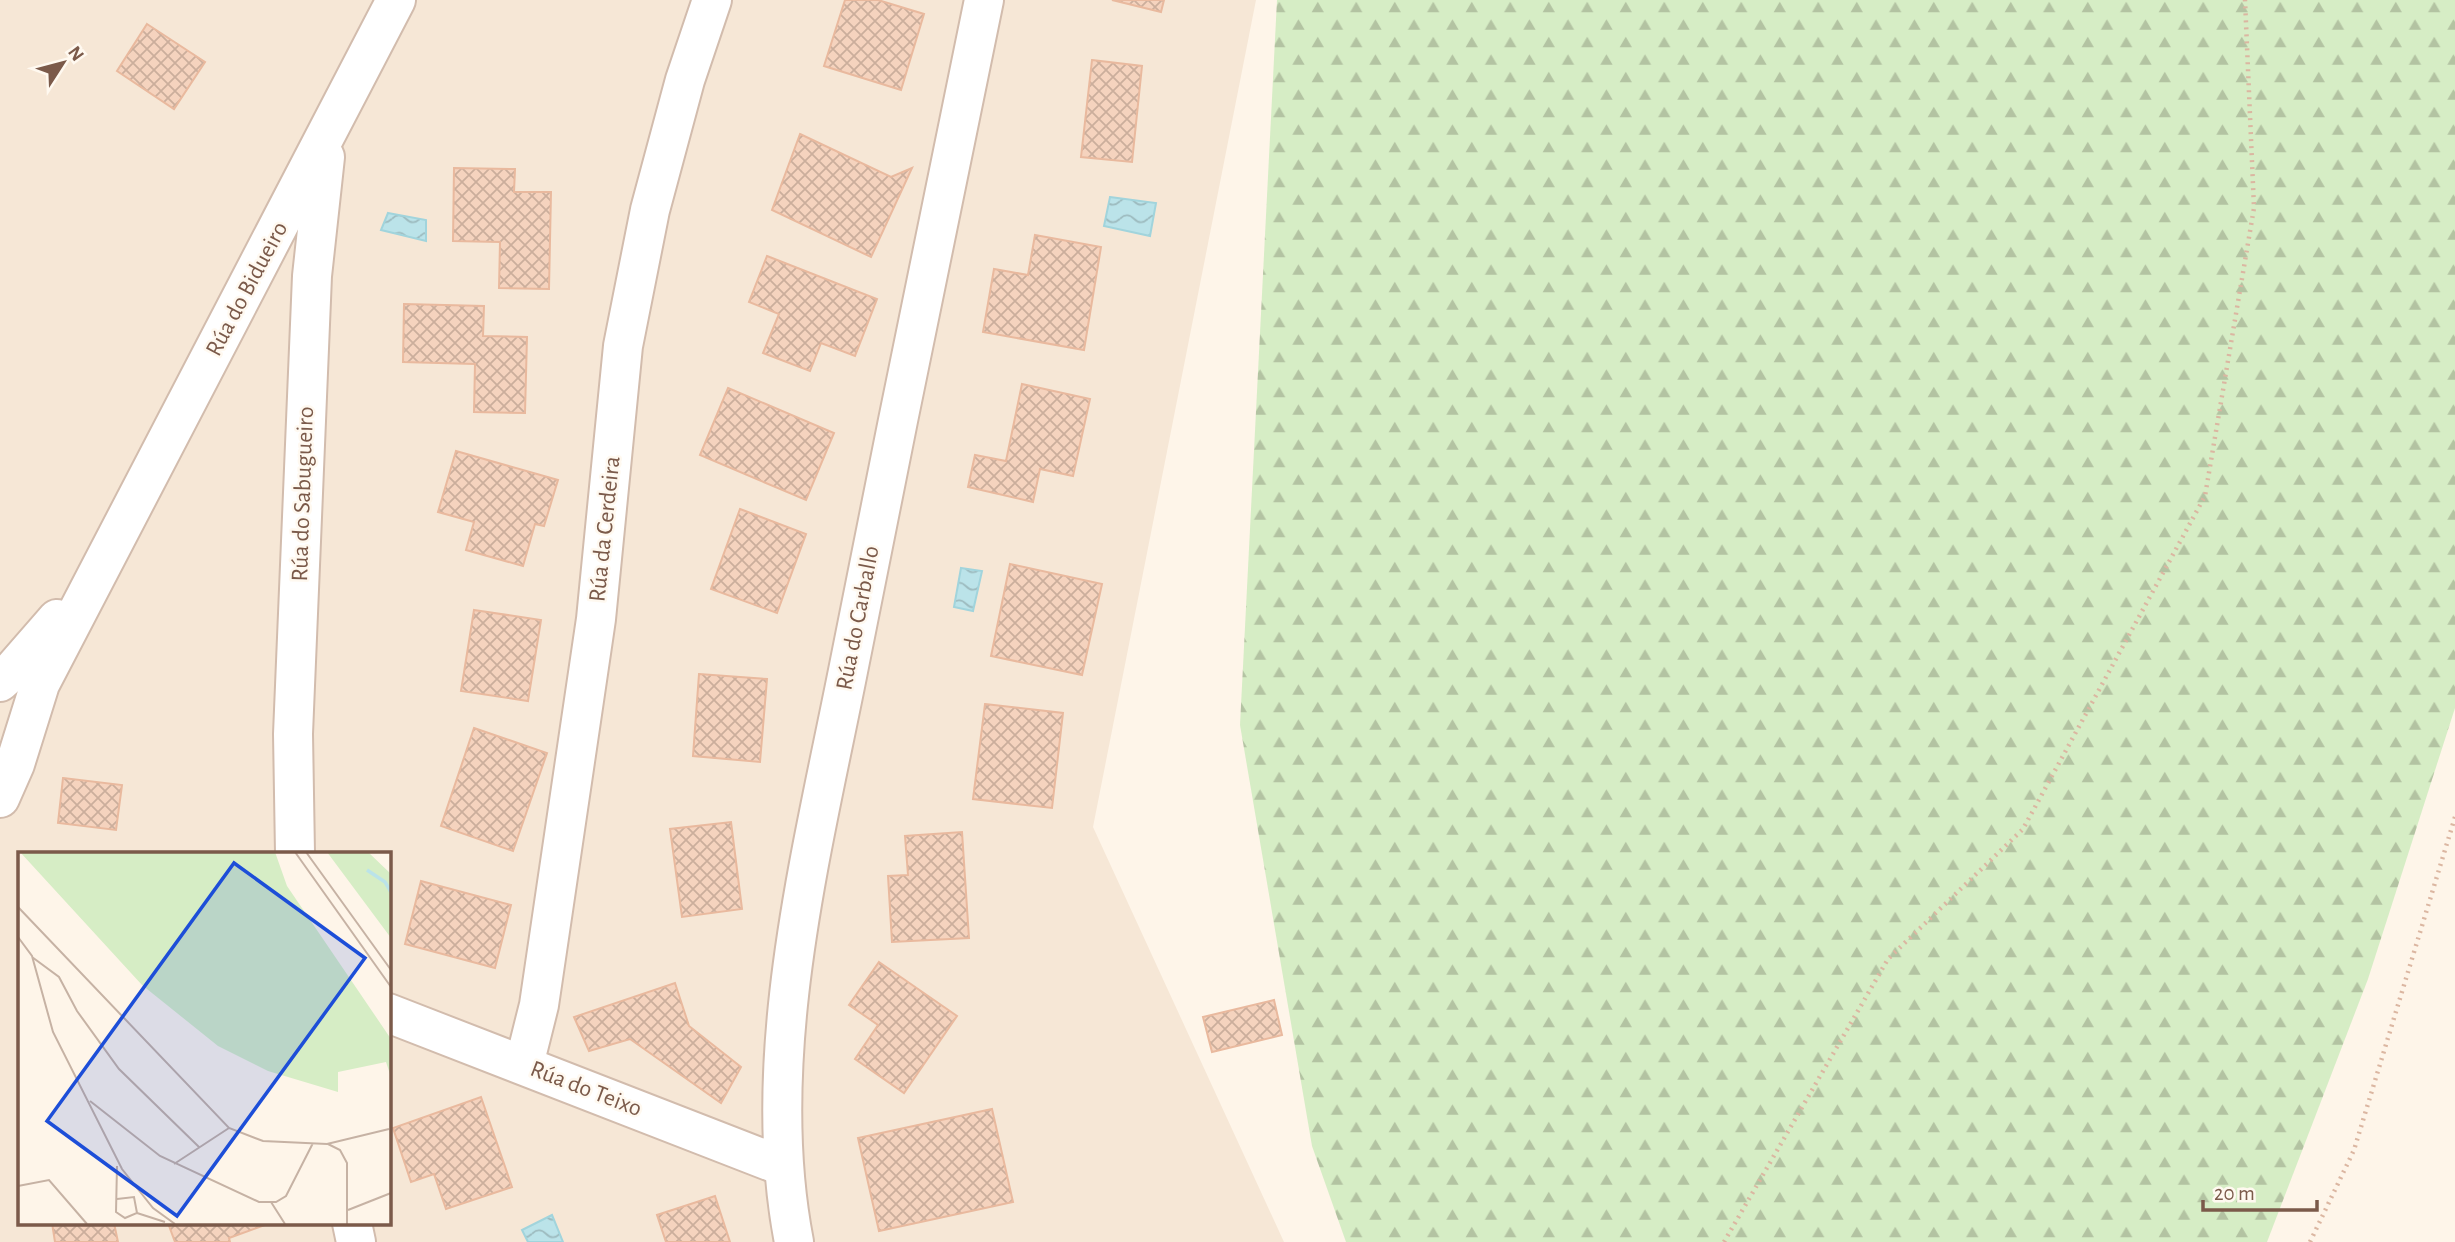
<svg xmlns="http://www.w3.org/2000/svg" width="2455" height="1242" font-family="'Alegreya Sans',sans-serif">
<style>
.residential{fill:#f6e7d6;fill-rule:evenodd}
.forest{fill:url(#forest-firs)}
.water{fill:url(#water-waves);stroke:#a1d4dc;stroke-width:2}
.building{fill:url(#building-cross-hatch);stroke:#e9b99e;stroke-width:2}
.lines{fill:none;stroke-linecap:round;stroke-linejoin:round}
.minor-casing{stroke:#d2bcad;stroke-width:42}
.path{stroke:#dbb6a1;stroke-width:4.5;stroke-dasharray:2 5;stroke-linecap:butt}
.minor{stroke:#fff;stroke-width:38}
.labels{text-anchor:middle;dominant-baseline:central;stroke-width:5;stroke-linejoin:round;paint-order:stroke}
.street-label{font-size:24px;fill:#7b5a4a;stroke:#fff9f0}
.inset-river{fill:none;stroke:#bbe3e9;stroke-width:3.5}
.inset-road{fill:none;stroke:#c6b2a4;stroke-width:2}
.view{fill:#1d4ed8;fill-opacity:0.15;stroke:#1d4ed8;stroke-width:3.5}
.inset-edge{fill:none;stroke:#7b5a4a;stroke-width:3.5}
</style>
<defs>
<pattern id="forest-firs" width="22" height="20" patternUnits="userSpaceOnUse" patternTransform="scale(1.75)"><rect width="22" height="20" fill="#d6edc5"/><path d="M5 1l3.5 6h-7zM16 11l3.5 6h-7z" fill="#b3c3a2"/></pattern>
<pattern id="water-waves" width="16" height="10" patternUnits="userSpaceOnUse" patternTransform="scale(1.75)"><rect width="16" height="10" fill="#bbe3e9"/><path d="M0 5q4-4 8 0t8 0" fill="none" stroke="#9dbbbf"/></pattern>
<pattern id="building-cross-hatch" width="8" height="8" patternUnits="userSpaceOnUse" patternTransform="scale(1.75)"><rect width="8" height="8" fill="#f5d3be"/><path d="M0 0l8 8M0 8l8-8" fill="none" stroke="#cbae9c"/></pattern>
</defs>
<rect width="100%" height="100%" fill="#fef5e9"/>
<path class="residential" d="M0 0H1256L1093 827 1284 1242H0ZM19 853H388V1223H19Z"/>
<polygon class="forest" points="1277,0 2455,0 2455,708 2368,979 2267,1242 1346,1242 1312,1146 1240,725"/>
<g class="water">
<polygon points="1110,197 1156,203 1150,236 1104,226"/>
<polygon points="388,213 426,220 426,241 381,230"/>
<polygon points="961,568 982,571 973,611 954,607"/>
<polygon points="552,1215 563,1242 528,1242 522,1230"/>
</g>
<g class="building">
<polygon points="845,0 878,0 924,14 901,90 824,66"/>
<polygon points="1112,0 1164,0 1161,12"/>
<polygon points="147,24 205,62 174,109 117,71"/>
<polygon points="1092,60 1142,66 1132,162 1081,157"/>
<polygon points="800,134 891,177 912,168 871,257 772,210"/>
<polygon points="454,168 515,169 514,192 551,192 549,289 499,288 500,242 453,241"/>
<polygon points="1035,235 1101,247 1084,350 983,332 994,269 1028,275"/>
<polygon points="767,256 877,299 855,356 821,343 810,371 763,353 779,314 749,302"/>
<polygon points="404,304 484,306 483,336 527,337 525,413 474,412 475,364 403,362"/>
<polygon points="1022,384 1090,399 1073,476 1040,469 1033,502 968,487 975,455 1006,461"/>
<polygon points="728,388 834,433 806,500 700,455"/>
<polygon points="456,451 558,480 544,526 535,524 523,566 466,550 474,522 438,512"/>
<polygon points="740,509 806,534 777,613 711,589"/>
<polygon points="1010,564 1102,584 1082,675 991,656"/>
<polygon points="474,610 541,620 528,701 461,691"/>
<polygon points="699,674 767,679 760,762 693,756"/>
<polygon points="985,704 1063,713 1052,808 973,799"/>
<polygon points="474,728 547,753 513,851 441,826"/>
<polygon points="63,778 122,785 116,830 58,823"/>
<polygon points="731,822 742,909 682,917 670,829"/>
<polygon points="962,832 969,938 892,942 888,876 908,875 905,836"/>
<polygon points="421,881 511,905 495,968 405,944"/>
<polygon points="879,962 957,1016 904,1093 855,1059 878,1025 849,1005"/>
<polygon points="675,983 689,1026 741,1067 721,1103 630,1039 589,1051 574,1017"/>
<polygon points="1274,1000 1282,1035 1212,1052 1203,1017"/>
<polygon points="481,1097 512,1187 446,1209 434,1174 411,1182 393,1128"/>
<polygon points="992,1109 1013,1202 879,1231 858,1138"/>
<polygon points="715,1196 730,1242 666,1242 657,1215"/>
<polygon points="52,1223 114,1223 118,1242 55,1242"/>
<polygon points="168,1223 264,1223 265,1225 229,1238 230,1242 175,1242"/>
</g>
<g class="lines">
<g class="minor-casing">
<g id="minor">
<polyline points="0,682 10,673 57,619"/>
<polyline points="0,798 15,764 40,684 396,0"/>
<polyline points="295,853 293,734 312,276 325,157"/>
<polyline points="388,1013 782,1166"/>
<polyline points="524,1065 539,1005 596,619 623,346 650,210 685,80 712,0"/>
<polyline points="352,1223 356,1242"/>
<path d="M794 1242C758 1058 812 852 848 671 892 447 938 224 984 0"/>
</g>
</g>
<g class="path">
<polyline points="1724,1242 1888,959 2023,829 2205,496 2254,208 2245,0"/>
<polyline points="2310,1242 2354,1150 2455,817"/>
</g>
<use href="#minor" class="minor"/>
</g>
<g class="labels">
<g class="street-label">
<text transform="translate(247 289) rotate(-62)">Rúa do Bidueiro</text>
<text transform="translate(303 494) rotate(-88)">Rúa do Sabugueiro</text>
<text transform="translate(605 529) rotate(-84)">Rúa da Cerdeira</text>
<text transform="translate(858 618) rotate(-79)">Rúa do Carballo</text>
<text transform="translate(586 1089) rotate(21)">Rúa do Teixo</text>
</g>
</g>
<g transform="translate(18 852)">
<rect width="373" height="373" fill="#fef5e9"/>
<path d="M2 0H257L269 34 373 187V225L368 210 320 220V240L250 219 200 194 124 133ZM309 0H350L373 22V86Z" fill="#d6edc5"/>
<path class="inset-river" d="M349 18 367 30 373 40"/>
<path class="inset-road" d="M277 0 373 135M288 0 373 118M0 55 211 276 245 289 309 292 371 277M0 85 14 104 35 180 104 317 135 356 157 372M14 105 41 125 59 159 101 217 181 295M72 249 142 304 241 350H258L268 344 295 291M310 292 322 298 329 311V372M156 312 211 276M99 314 98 360 107 366 119 361 116 345 99 347M0 334 31 328 69 372M253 350 267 372M330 358 373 341M119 361 147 370"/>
<path class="view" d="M216 11 347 106 159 364 29 269Z"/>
<rect width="373" height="373" class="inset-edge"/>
</g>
<g transform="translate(63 63) rotate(54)" stroke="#fff9f0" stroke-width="5" paint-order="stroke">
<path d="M0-5L12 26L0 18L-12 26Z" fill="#7b5a4a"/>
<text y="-10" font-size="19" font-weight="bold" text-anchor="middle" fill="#7b5a4a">N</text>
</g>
<path d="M2203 1200v10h114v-10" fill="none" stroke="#7b5a4a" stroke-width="3.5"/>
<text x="2214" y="1200" font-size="21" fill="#7b5a4a" stroke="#fff9f0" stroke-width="5" paint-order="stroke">20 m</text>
</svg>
